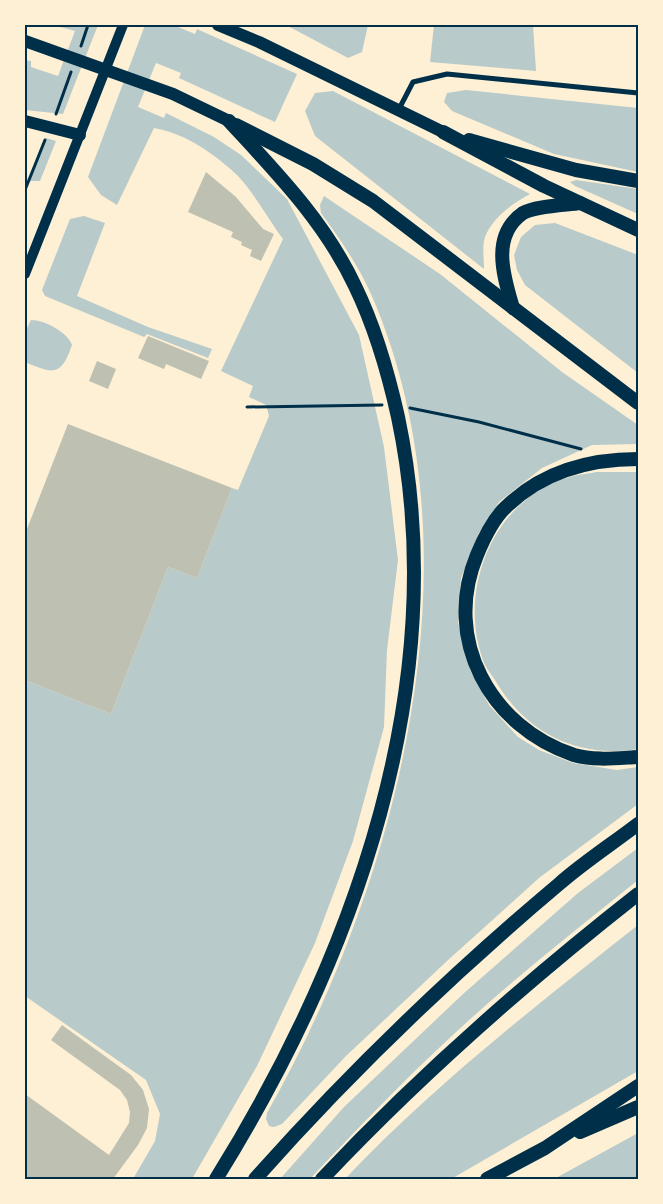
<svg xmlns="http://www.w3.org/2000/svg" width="663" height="1204" font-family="Georgia,serif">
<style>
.green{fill:#b9caca}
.building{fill:#bec0b2}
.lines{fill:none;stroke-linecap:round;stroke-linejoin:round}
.path{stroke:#003049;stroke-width:3}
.minor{stroke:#003049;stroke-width:5}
.secondary{stroke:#003049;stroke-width:10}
.primary{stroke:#003049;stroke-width:12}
.trunk{stroke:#003049;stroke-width:14}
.neatline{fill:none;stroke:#003049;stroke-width:2}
</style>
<rect width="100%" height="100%" fill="#fdf0d5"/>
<g class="green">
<polygon points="53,25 98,25 63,114 25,110 25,60 31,61 31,67 58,76 75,31"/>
<path d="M145 25H173L195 34 197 29 297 74 275 122 179 78 181 73 156 63 138 107 164 118 166 113 214 137 241 155 287 199 359 335 384 447 398 560 387 650 384 727 353 841 315 943 257 1066 192 1179H133L155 1141 160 1114 146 1080 25 996V680L111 714 168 567 197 578 232 488 238 490 269 416 266 405 249 397 253 386 221 371 283 239C269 220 254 193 238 176 216 155 185 133 154 128L117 205 101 195 88 177Z"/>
<polygon points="286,25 368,25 362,52 348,58"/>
<polygon points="434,25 533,25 536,71 430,62"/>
<polygon points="466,90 638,108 638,172 554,154 452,111 444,102 447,93"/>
<path d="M333 91 530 194C513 203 492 218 485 237 482 246 484 259 484 269L315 136 305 111 315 93Z"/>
<polygon points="46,138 56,141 40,181 29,181"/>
<polygon points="576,180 638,189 638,214 575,186 570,182"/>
<path d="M324 196 440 274 562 372 638 425V444L592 445 542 468 499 502 479 533 461 578 458 622 471 672 489 705 518 737 539 750 573 763 617 770 638 767V804L539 878 447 961 346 1056 282 1124 274 1127 269 1126 266 1119 267 1113C400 878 484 553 371 294 358 265 340 239 321 213L320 205Z"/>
<polygon points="84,216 105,223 77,296 148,327 212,349 208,358 147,334 144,337 45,296 42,290 70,219"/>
<polygon points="555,223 638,255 638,373 525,285 517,270 514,255 521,237 535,225"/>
<path d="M31 320C45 320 67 332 72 345 61 377 53 374 25 362V332Z"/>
<path d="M596 472H638V749C577 759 525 732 495 680 490 673 484 665 482 657 458 587 495 497 570 477 578 474 588 474 596 472Z"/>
<path d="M638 848V880C576 930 513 979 455 1033 404 1080 357 1129 310 1179H280L344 1107 463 994 578 893Z"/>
<path d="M638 925V1071L451 1179H345C434 1085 537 1005 638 925Z"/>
<polygon points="638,1133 638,1179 554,1179"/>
</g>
<g class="building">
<polygon points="206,172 236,197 263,229 274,234 261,261 250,256 252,250 241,245 242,242 231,237 233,232 188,212"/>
<polygon points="148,336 209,361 201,379 166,364 164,369 138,358"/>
<polygon points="97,361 116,369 108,389 89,381"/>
<polygon points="68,424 232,488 197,578 168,567 111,714 25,680 25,534"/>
<polygon points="62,1025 131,1075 143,1090 149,1109 147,1128 138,1145 113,1179 25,1179 25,1094 109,1155 129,1123 130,1112 127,1100 120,1090 51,1040"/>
</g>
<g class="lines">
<g class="path">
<polyline points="81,46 88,25"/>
<polyline points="56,114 71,72"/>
<polyline points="25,190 45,140"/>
<polyline points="247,407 382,405"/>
<polyline points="410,408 479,422 581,449"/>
</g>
<polyline class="minor" points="399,109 413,82 447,74 638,93"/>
<polyline class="secondary" points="25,274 123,25"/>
<g class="primary">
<polyline points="218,25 259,42 443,132"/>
<polyline points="25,41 173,94 229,121"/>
<polyline points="25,121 80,135"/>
</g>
<g class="trunk">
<polyline points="236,125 313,164 373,201 638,403"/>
<polyline points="443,132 544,186 638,230"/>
<polyline points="469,140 576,170 638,181"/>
<path d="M513 308C504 277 490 236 523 213 534 206 566 205 580 203"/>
<path d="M638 459C589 459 543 471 506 507 493 519 484 538 477 555 442 639 490 727 574 755 594 761 618 758 638 757"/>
<polyline points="580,1132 638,1107"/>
<path d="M216 1179C355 955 454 682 398 417 388 372 375 327 355 286 325 222 276 172 229 121"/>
<path d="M255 1179C349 1073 451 975 559 884 584 862 612 844 638 824"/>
<path d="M322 1179C420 1075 526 982 638 894"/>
<polyline points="487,1179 545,1148 638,1086"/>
</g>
</g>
<rect width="663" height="1204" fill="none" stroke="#fdf0d5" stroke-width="52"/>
<rect x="26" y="26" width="611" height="1152" class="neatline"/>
</svg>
